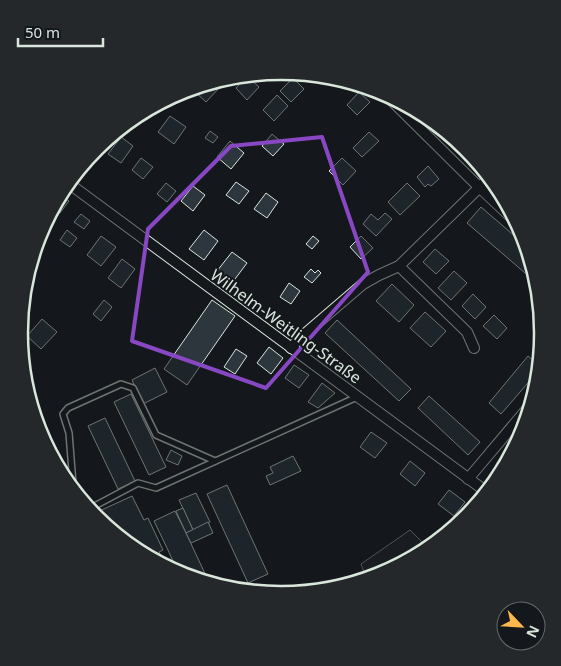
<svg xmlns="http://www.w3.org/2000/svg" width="561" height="666" font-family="'Noto Sans',sans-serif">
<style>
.green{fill:#202428;stroke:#939e99}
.building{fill:#2c363c;stroke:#d8e6dc}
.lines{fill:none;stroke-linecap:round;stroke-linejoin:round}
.lane-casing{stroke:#d8e6dc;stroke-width:8}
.street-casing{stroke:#d8e6dc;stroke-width:12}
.lane{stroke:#14181c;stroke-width:5}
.street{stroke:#14181c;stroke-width:10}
.marked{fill:none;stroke:#8948c3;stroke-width:4;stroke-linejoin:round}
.labels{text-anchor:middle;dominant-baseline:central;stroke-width:4;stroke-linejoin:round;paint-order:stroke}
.street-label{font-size:16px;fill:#d8e6dc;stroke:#14181c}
.rim{fill:none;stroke:#d8e6dc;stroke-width:2.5}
</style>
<rect width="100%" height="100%" fill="#14181c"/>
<polygon class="green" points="410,530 424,544 423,546 380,575 366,578 361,564"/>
<g class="building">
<polygon points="245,78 249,78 259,87 247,100 236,88"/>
<polygon points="293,78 304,89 291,102 280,91"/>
<polygon points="217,84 220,87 206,102 192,89"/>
<polygon points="359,92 370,102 357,115 347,105"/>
<polygon points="277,95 288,106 274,121 263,110"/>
<polygon points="170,116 186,127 174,144 158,132"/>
<polygon points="210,131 218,137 213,143 205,138"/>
<polygon points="369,132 379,141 362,157 353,148"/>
<polygon points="272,134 284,144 273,156 262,146"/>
<polygon points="121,137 133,146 121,163 108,154"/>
<polygon points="230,141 244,153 231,169 217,157"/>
<polygon points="141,158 153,167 143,179 132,170"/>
<polygon points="342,158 356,171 343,185 329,171"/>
<polygon points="428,166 439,179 431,186 428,184 425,187 417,177"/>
<polygon points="236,182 249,191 239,204 226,195"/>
<polygon points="166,183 176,191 167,202 157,194"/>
<polygon points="407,183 420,196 400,215 388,202"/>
<polygon points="193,186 205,195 193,211 181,201"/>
<polygon points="266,193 278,202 267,218 254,209"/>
<polygon points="63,197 69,201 60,213 55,209"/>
<polygon points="481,207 525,245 532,279 467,223"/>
<polygon points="385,213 392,219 376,236 363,224 371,214 378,220"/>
<polygon points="81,214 90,221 84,229 74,222"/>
<polygon points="67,230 77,238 70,247 60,240"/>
<polygon points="204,230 218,241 204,260 189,249"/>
<polygon points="101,236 116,247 101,266 87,255"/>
<polygon points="313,236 319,241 312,249 306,244"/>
<polygon points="361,236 373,248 361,259 350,247"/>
<polygon points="38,237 44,242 35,254 34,254"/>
<polygon points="435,249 449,261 436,274 423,262"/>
<polygon points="232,252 247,263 232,283 217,271"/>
<polygon points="122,259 135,269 121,288 108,278"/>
<polygon points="311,269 315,273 318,270 321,273 312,283 304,277"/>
<polygon points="454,271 467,283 451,300 438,288"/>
<polygon points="289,283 300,291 291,304 280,297"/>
<polygon points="392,284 414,305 399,322 376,301"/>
<polygon points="473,294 486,307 475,319 462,306"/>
<polygon points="104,300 112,307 101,321 93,314"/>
<polygon points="212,300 235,316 187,385 164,369"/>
<polygon points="425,312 446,331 431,347 410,328"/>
<polygon points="494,315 507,328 497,339 483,326"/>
<polygon points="42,319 57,332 41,349 27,336"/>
<polygon points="337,320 411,389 399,401 325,333"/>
<polygon points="269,347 283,358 271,374 257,363"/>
<polygon points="236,349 247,356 235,374 224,367"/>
<polygon points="528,356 536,363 534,376 501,414 489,403"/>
<polygon points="294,365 309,375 299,388 285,378"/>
<polygon points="155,368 167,392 143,404 132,380"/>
<polygon points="322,383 335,393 318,408 308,402"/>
<polygon points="131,394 166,467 149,475 114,402"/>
<polygon points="429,396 480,442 468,455 418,408"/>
<polygon points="105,418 135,481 118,489 88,426"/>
<polygon points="371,432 387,443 375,458 360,447"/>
<polygon points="171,450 182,456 178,465 166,460"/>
<polygon points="293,456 301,471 270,485 266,476 273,473 270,467"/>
<polygon points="503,456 506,458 496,473 493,470"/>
<polygon points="410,461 425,473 415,486 400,474"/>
<polygon points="227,485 268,574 248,583 207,494"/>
<polygon points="449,490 465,502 454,516 438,504"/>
<polygon points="196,493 210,522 193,530 179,500"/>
<polygon points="132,496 144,520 148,518 163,550 159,552 166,565 95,517 93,514"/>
<polygon points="183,508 193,530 186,533 176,511"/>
<polygon points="175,511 186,533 208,580 179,574 167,548 154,521"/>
<polygon points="208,522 213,533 191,543 186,533"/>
</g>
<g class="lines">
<g class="lane-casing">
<g id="lane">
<polyline points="73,484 69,433 63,414 68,408 121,384 133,388 156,435 215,461"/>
<polyline points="89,509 138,483 156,488 357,397"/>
</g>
</g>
<g class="street-casing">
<g id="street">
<polyline points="384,93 479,187 512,218"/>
<polyline points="71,185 484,490"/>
<polyline points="399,266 467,332 474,348"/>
<polyline points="291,348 300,338 363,284 379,275 399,266 487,180"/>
<polyline points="468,479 527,409"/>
</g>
</g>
<use href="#lane" class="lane"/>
<use href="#street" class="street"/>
</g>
<path d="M0 0H561V666H0ZM322 137 368 272 266 388 132 341 148 229 231 146Z" fill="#14181c" fill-opacity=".55" fill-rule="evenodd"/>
<path class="marked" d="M322 137 368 272 266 388 132 341 148 229 231 146Z"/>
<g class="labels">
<g class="street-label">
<text transform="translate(286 326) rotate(36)">Wilhelm-Weitling-Straße</text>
</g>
</g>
<path d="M0 0H561V666H0ZM28 333a253 253 0 1 1 506 0a253 253 0 1 1-506 0Z" fill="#24282b" fill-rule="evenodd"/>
<path class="rim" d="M28 333a253 253 0 1 1 506 0a253 253 0 1 1-506 0Z"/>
<g transform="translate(521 626) rotate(115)"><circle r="24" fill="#14181c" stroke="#626a69"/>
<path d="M0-4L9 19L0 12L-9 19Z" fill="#ffb74d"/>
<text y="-8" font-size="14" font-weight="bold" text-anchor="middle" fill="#d8e6dc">N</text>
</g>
<path d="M18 38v8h85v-8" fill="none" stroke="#d8e6dc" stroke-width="2.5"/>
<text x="25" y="38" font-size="15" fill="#d8e6dc" stroke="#14181c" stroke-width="4" paint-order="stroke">50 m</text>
</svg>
